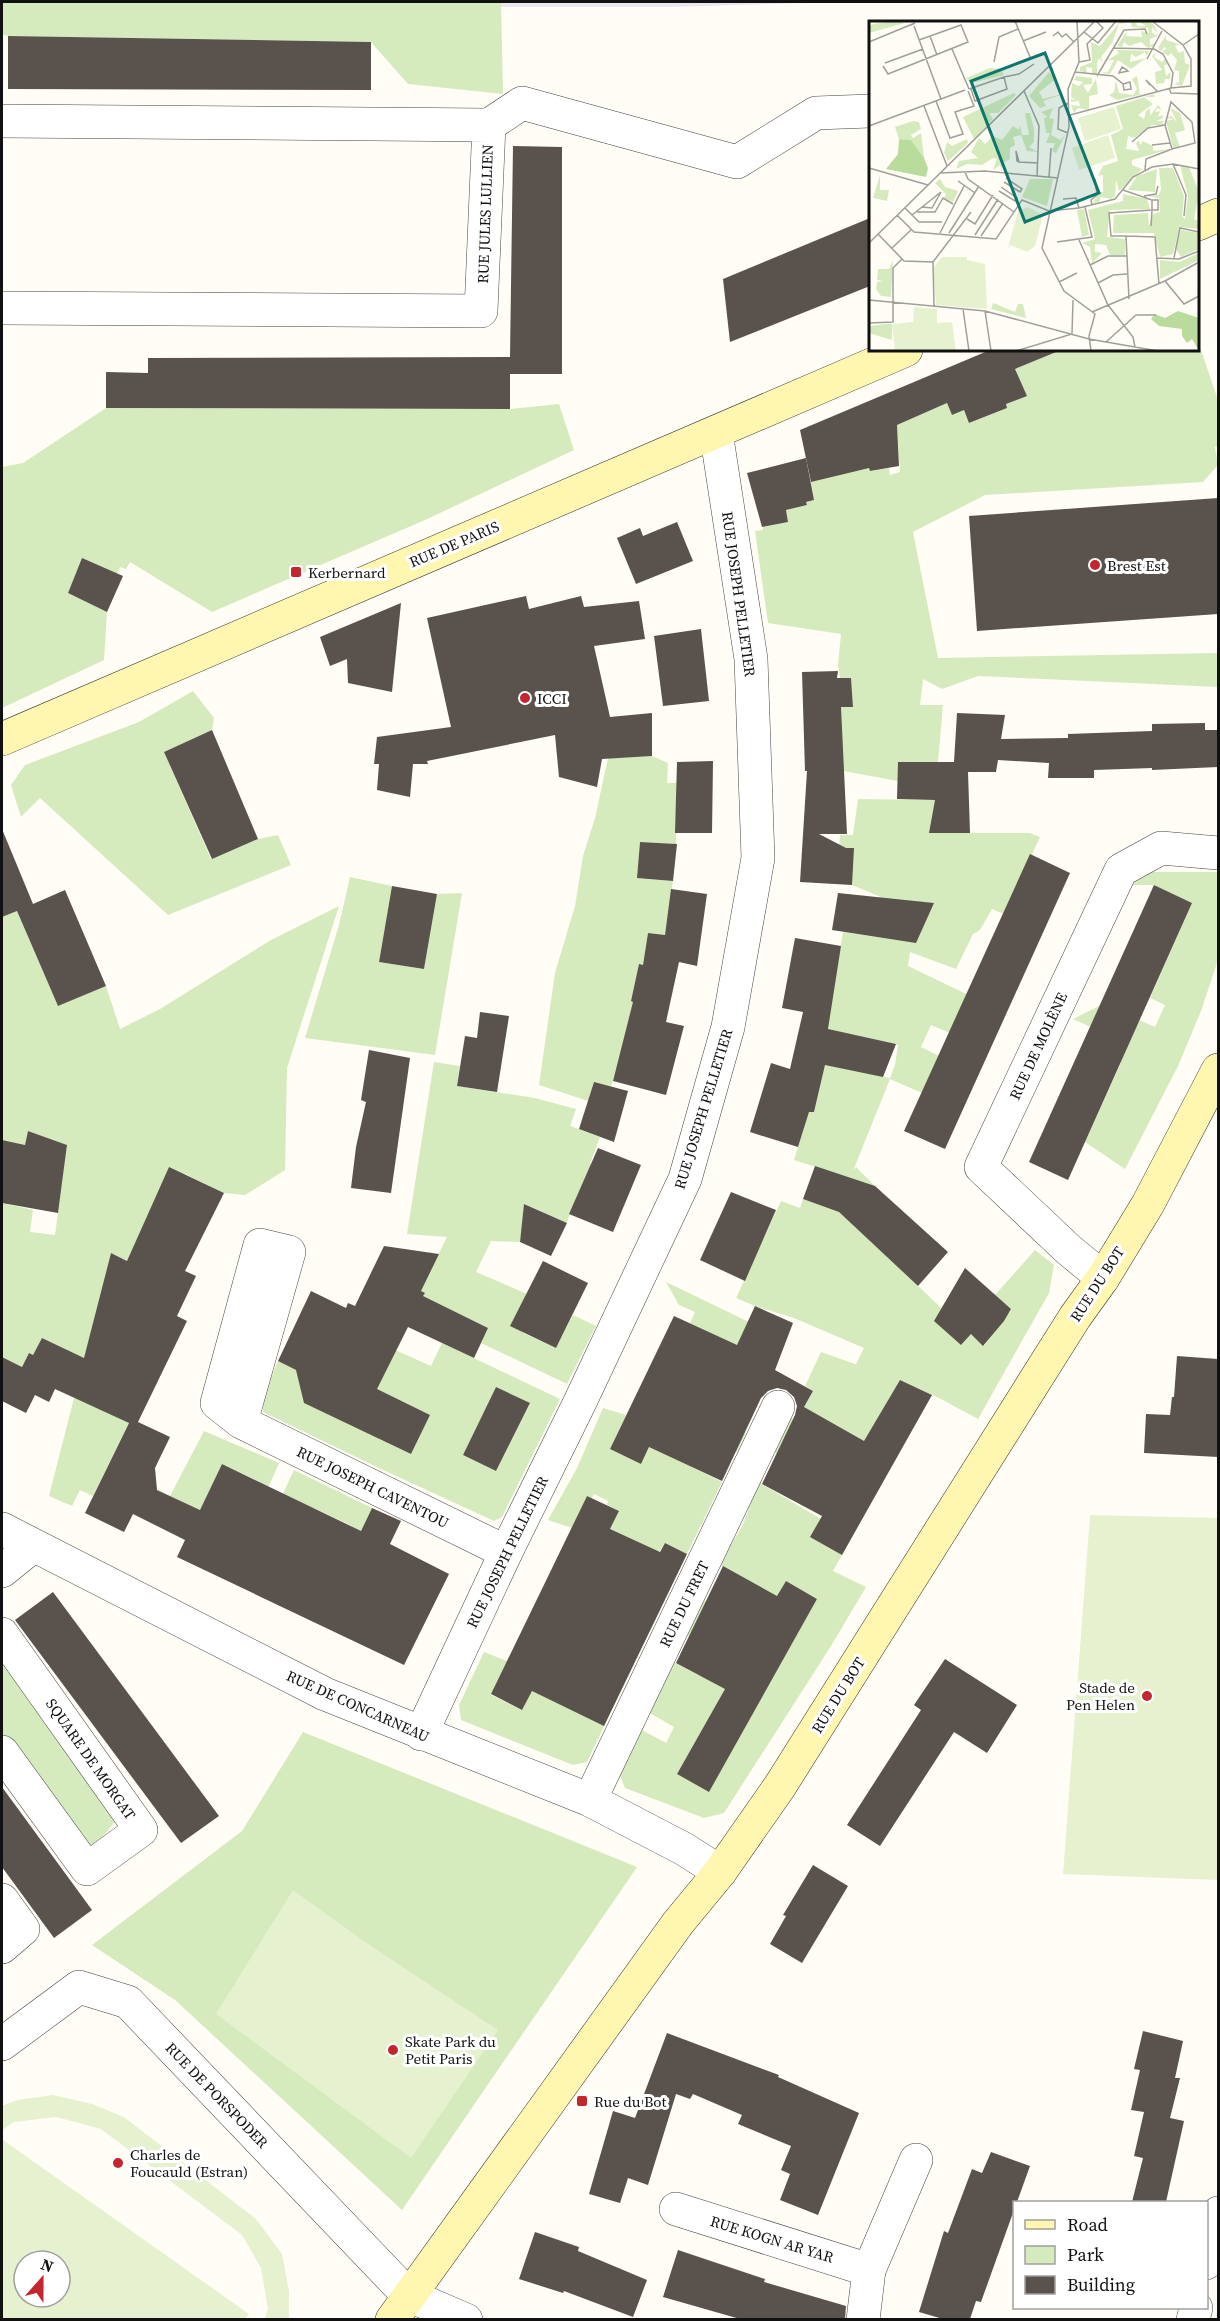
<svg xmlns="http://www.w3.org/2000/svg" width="1220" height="2321" font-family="'Source Serif 4',serif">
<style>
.industrial{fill:#eee6ef}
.green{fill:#d5ebbd;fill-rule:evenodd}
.pitch{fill:#e6f2cf;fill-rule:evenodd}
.building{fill:#5a524d}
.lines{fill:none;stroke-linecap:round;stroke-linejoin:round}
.street-casing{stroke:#444;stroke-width:34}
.secondary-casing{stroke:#333;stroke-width:34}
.street{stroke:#fff;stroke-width:33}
.secondary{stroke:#fff6b0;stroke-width:33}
.poi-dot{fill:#c4262e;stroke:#fff;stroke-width:2}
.labels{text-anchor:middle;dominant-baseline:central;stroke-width:6;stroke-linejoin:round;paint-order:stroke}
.street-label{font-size:15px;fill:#111;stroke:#fff}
.poi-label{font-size:15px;fill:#111;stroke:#fff;text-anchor:start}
.inset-road{fill:none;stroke:#a09f9a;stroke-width:1.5}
.view{fill:#0f766e;fill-opacity:0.15;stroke:#0f766e;stroke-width:3}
.inset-edge{fill:none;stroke:#111;stroke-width:3}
</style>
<rect width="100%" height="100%" fill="#fffdf5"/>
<polygon class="industrial" points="483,2 843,2 672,7 489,7"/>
<g class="green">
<polygon points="2,2 501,2 503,94 408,84 371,42 8,36 2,34"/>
<polygon points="1198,341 1218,400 1218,446 1215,447 1218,465 1203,482 985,495 913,532 938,658 1218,653 1218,687 978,676 942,689 923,679 920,705 943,705 938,762 898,762 898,781 843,771 841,707 853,707 851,678 840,678 838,665 841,634 768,623 755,531 763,530 763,527 788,522 786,510 807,505 806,502 814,500 811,482 838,475 868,456 870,471 889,468 890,475 900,472 897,425 947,403 952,415 964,410 970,423 1007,408 1006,404 1023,397 1015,369 1061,350 1198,350"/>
<polygon points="559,404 574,450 425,520 212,612 130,562 126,569 120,567 117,574 82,559 68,593 107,612 104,660 2,708 2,467 23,463 106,408 510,409"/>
<polygon points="193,691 214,718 212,730 164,752 211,859 258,839 278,835 291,865 168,915 40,798 21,817 11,785 25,765 139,722"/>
<polygon points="652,756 668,763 667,783 677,783 676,844 640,842 637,878 673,881 665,935 648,933 643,965 639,965 631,1001 636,1002 611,1087 594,1083 588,1101 539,1085 555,973 575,906 583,856 595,818 608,758"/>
<path d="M858 799 935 800 930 833H1030L1040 837 1004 914 992 909 980 930 973 934 956 969 910 952 908 966 981 1001 950 1033 931 1025 921 1047 939 1056 922 1093 890 1079 853 1171 856 1167 882 1193 853 1225 950 1316 961 1345 971 1334 984 1346 1011 1310 995 1295 1035 1250 1054 1265 1049 1293 978 1419 939 1398 900 1380 840 1484 773 1452 790 1417 816 1432 804 1407 813 1391 805 1386 821 1352 858 1365 856 1364 864 1348 794 1318 755 1306 736 1298 781 1201 800 1208 803 1199 837 1211 850 1178 794 1160 809 1112H814L829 1048 819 1045 835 981 843 932 912 942 883 898 852 885 839 848 840 835H853ZM864 1037 898 1045 895 1065 890 1078 856 1071Z"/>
<polygon points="1147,872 1218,872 1218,956 1216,966 1201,1011 1178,1066 1125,1169 1085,1142 1121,1063 1102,1055 1111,1036 1073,1019 1099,1006 1138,1023 1139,1020 1155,1027 1165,1005 1150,998 1192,903 1154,885 1131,885"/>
<polygon points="350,877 392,886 379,962 424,969 437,894 462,893 435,1055 305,1038 339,925"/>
<polygon points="339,906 287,1068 285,1170 245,1195 224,1193 185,1174 169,1208 134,1264 111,1253 79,1380 58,1367 67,1350 42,1338 33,1355 29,1353 22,1367 2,1357 2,1203 33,1210 30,1232 55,1235 67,1145 28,1131 25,1145 2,1140 2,917 17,911 58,1006 106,986 120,1029 160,1009 271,940"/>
<polygon points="434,1062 460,1066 457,1086 535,1098 576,1109 570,1126 600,1137 590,1164 600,1168 571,1210 567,1223 525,1204 520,1242 491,1241 476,1272 539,1299 523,1333 556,1348 573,1315 596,1326 567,1384 481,1343 488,1328 457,1313 416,1311 424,1293 412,1287 431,1269 447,1237 407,1234"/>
<polygon points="666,1282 786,1340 773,1376 690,1323 695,1312 679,1305"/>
<path d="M442 1343 560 1399 502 1517 494 1521 381 1469 263 1412 262 1399 278 1361 357 1401 384 1345 431 1366ZM496 1387 530 1404 496 1471 463 1455ZM430 1415 411 1454 379 1439Z"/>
<polygon points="681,1382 730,1425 746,1433 737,1452 709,1438 694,1468 722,1482 687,1554 665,1543 640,1579 668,1593 650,1631 620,1616 605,1646 635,1661 587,1762 573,1765 461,1720 459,1705 484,1652 507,1661 491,1695 522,1710 619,1511 607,1505 608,1501 594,1494 592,1498 587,1496 572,1528 548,1520 577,1468 603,1408 626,1415 610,1449 641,1464"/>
<polygon points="74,1398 131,1418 93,1496 80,1490 72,1506 49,1496"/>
<polygon points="204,1431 279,1463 267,1490 260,1482 222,1464 200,1510 170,1496"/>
<polygon points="294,1470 372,1508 359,1534 340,1553 352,1526 314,1508 261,1540"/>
<path d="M758 1482 821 1519 842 1555 833 1571 866 1587 831 1646 724 1813 704 1818 625 1788 619 1773 640 1729 666 1743 674 1727 648 1712 672 1661 698 1675 711 1648 685 1634 702 1599 728 1613 745 1579 719 1564 743 1525ZM786 1581 817 1599 709 1791 677 1774Z"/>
<polygon points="2,1661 120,1816 86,1856 2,1736"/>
<polygon points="303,1732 637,1867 402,2210 175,2000 92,1945 242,1831"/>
</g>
<g class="pitch">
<polygon points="1090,1515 1218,1518 1218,1880 1063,1874"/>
<polygon points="293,1890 371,1946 498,2030 411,2158 216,2014"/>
<polygon points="53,2095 92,2104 124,2117 256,2219 282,2254 289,2291 289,2319 265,2319 268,2309 261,2268 242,2235 101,2129 56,2117 14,2122 2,2130 2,2106 17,2100"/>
<path d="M3 2140 249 2314 245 2319H2ZM24 2261H60V2297H24Z"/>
</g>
<g class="building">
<polygon points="8,36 371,42 371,90 8,89"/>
<polygon points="513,146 562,147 562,374 510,374 510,409 106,408 106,372 148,373 148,358 510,357"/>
<polygon points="870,218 870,286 730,342 723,279"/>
<polygon points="990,350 1061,350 1015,369 1027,396 1006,404 1007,408 969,423 964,410 952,415 947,403 897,425 899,466 870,471 869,468 811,482 800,430"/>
<polygon points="806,458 814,500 806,502 807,505 786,510 788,522 762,527 747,473"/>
<polygon points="1218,498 1218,614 977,631 969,516"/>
<polygon points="677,522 693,561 636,584 617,538 640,528 643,536"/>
<polygon points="82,558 123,576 107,612 68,593"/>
<polygon points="526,596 529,609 581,596 584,607 639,601 645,639 594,646 610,717 652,713 652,756 602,759 597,787 559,777 555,735 427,761 428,764 413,764 410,797 377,790 379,764 374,764 377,737 451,727 427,618"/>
<polygon points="401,603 392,692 348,683 347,659 330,666 320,637"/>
<polygon points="701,629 709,701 663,706 654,636"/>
<polygon points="838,671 837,678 851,678 853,707 841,707 847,834 819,834 846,848 854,848 852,885 800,882 807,771 805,771 802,672"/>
<polygon points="957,713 1005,715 1001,739 1068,738 1068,734 1152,731 1152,724 1205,723 1205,730 1218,730 1218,767 1152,770 1152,768 1094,770 1094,778 1048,778 1049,763 998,760 996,772 968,772 970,833 929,833 935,800 897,799 898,762 954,762"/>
<polygon points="212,730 258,839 212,859 164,752"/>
<polygon points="713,761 712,833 675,833 677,762"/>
<polygon points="2,829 33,904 65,890 106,986 58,1006 17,911 2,917"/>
<polygon points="640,842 677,844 673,881 637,878"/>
<polygon points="1030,854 1070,873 945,1149 904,1131"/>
<polygon points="1154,885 1192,903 1068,1180 1029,1162"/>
<polygon points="392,886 437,894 424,969 379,962"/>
<polygon points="671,889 707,894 697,966 679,962 666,1022 684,1026 666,1095 613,1081 633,1002 631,1001 639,964 643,965 648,933 665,935"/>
<polygon points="838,893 934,903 916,943 832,930"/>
<polygon points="795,938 841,946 828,1029 896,1044 883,1077 825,1065 814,1112 809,1112 798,1147 750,1132 771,1063 790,1069 803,1012 782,1008"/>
<polygon points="480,1012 509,1016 497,1092 457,1086 465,1036 477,1038"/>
<polygon points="369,1050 410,1058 391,1193 351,1188 356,1147 366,1102 361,1100"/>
<polygon points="594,1082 628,1091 614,1142 579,1129"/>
<polygon points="28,1131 67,1145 58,1213 2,1203 2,1140 25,1145"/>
<polygon points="598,1148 641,1165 613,1232 569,1214"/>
<polygon points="815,1166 875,1186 948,1252 918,1286 839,1212 803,1199"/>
<polygon points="169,1167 224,1193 185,1271 196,1276 177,1316 187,1321 138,1422 170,1437 155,1468 157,1490 200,1510 222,1464 361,1531 372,1508 401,1521 390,1544 449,1574 404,1665 177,1557 185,1540 133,1514 124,1532 85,1513 129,1423 55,1389 49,1402 35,1395 26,1413 2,1401 2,1357 22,1367 29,1353 33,1355 42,1338 84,1358 111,1253 127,1261"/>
<polygon points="731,1192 776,1210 745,1281 700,1260"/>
<polygon points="524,1204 567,1223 551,1256 520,1242"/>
<polygon points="384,1246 439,1254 421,1291 425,1293 423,1296 488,1328 474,1358 408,1327 377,1389 430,1415 411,1454 304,1403 296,1370 278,1361 311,1291 346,1308 348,1303 355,1306"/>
<polygon points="543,1261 588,1283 556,1348 510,1326"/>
<polygon points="965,1268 1011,1309 1004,1321 983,1346 971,1334 961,1345 934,1321"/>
<polygon points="755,1306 793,1323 775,1370 813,1391 804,1407 864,1441 900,1380 932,1395 842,1555 810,1537 822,1516 762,1484 795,1415 797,1406 794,1397 786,1390 777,1388 768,1391 761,1398 722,1481 649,1447 641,1464 610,1449 674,1316 737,1345"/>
<polygon points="1177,1356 1218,1359 1218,1457 1144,1453 1146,1414 1170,1415 1172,1397 1174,1397"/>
<polygon points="496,1387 530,1403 496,1471 463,1455"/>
<polygon points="587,1496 619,1511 610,1529 660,1552 665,1543 687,1554 604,1726 532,1691 522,1710 491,1694"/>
<polygon points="723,1566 777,1596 786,1581 817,1599 709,1792 677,1774 725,1689 676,1663"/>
<polygon points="53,1592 219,1816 181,1843 15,1620"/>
<polygon points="945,1659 1017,1705 987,1753 954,1732 880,1846 847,1825 921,1710 914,1705"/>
<polygon points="2,1787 92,1910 54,1938 2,1867"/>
<polygon points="813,1865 848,1886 802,1963 770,1944 786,1916 783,1915"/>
<polygon points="1143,2031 1183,2041 1175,2078 1180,2078 1170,2118 1184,2121 1166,2202 1132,2202 1143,2158 1134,2156 1144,2112 1131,2110 1140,2070 1134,2069"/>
<polygon points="667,2033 779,2075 778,2077 859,2113 818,2215 780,2200 790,2174 781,2170 791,2146 738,2124 742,2115 693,2094 690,2099 676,2094 648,2185 628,2178 620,2203 589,2194 613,2111 635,2118"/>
<polygon points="991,2152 1030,2166 1017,2202 1014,2202 1014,2210 981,2302 976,2301 970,2319 943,2319 919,2312 944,2231 948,2233 972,2169 982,2173"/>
<polygon points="535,2232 579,2247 578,2251 647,2280 633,2317 564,2291 563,2293 519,2279"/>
<polygon points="678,2250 765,2279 764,2282 846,2306 845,2319 740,2319 663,2297"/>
</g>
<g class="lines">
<g class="street-casing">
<g id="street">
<polyline points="2,121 489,125 481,311 2,308"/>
<polyline points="489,125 522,103 737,162 816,113 870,111"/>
<polyline points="1103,1278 1069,1250 981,1167 1121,870 1161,848 1218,853"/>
<polyline points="241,1422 289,1252 260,1245 217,1403 241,1422 506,1552"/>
<polyline points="2,1529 325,1694 590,1800 684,1849 720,1872"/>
<polyline points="2,1571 33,1546"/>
<polyline points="2,1634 141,1830 87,1869 2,1752"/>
<polyline points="421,1734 506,1552 580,1402 685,1179 728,1027 758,858 751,659 716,432"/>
<polyline points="590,1800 778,1407"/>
<polyline points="2,1900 23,1929 2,1947"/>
<polyline points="2,2044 79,1987 128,2002 408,2295 466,2320"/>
<polyline points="676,2209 869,2270 863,2320"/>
<polyline points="1206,2263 1218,2213"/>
<polyline points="869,2270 916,2160"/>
<polyline points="1193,2320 1196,2308"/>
</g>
</g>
<g class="secondary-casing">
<g id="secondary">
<polyline points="1198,224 1218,215"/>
<polyline points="2,739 906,350"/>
<polyline points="392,2320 678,1923 720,1872 780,1786 1075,1317 1103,1278 1148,1204 1218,1070"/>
</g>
</g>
<use href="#street" class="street"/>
<use href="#secondary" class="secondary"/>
</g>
<g class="poi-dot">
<circle cx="1095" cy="565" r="6"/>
<rect x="290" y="566" width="12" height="12" rx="3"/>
<circle cx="525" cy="698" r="6"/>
<circle cx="1147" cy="1696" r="6"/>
<circle cx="393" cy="2050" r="6"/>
<rect x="576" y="2095" width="12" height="12" rx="3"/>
<circle cx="118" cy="2163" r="6"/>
</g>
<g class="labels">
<g class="street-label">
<text transform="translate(485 214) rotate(-88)">RUE JULES LULLIEN</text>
<text transform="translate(454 544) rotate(-23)">RUE DE PARIS</text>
<text transform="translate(739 594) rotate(82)">RUE JOSEPH PELLETIER</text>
<text transform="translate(1038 1046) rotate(-65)">RUE DE MOLÈNE</text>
<text transform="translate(703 1109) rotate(-73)">RUE JOSEPH PELLETIER</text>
<text transform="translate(1097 1284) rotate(-57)">RUE DU BOT</text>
<text transform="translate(373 1487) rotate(26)">RUE JOSEPH CAVENTOU</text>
<text transform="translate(507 1552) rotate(-64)">RUE JOSEPH PELLETIER</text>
<text transform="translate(684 1604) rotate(-64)">RUE DU FRET</text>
<text transform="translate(838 1695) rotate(-58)">RUE DU BOT</text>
<text transform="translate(358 1706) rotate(24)">RUE DE CONCARNEAU</text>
<text transform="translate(91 1759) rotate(55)">SQUARE DE MORGAT</text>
<text transform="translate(217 2095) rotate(46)">RUE DE PORSPODER</text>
<text transform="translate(772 2239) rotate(17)">RUE KOGN AR YAR</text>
</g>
<g class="poi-label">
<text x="1107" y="565">Brest Est</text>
<text x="308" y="572">Kerbernard</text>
<text x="537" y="698">ICCI</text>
<text x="1135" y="1687" text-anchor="end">Stade de<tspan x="1135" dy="17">Pen Helen</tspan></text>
<text x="405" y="2041">Skate Park du<tspan x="405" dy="17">Petit Paris</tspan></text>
<text x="594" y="2101">Rue du Bot</text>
<text x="130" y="2154">Charles de<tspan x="130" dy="17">Foucauld (Estran)</tspan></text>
</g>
</g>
<g transform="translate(869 21)">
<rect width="330" height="330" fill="#fffdf5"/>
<path d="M23 0 36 2 0 12V4ZM252 0H267L268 5H277L269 0 281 1 285 4 289 12 283 6V12L289 14 280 13 279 7 263 6 262 1 250 3 243 22 232 36 234 42 230 37 228 41V52L223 53V47L217 46 218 52 211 50V46L223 41 222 21 231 25ZM258 10 257 15 273 16 272 10 289 15 281 18V24L287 22 285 25 279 27 272 21 260 25 255 21 253 26 248 25ZM297 14V19L310 23 306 25 310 32 315 30 316 42 321 44 313 65 305 63 310 61V50L305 49 308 39 302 32 299 35 293 30 298 28 295 26 292 30 289 27ZM247 29H255L280 30 278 35 276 31 267 36 262 33 261 41 277 37 262 48 249 39 241 53 232 52 239 51 245 39H239L250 32ZM287 32 285 36 293 41 296 38 300 43 295 44 297 55 302 51 301 58H296L295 62 287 63 286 51 293 49 283 35ZM121 47 132 48 135 54 102 62 97 57ZM180 51 187 58 170 71 174 78 197 72 174 80 177 85 171 87 160 75ZM207 55 223 57V63L214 64 219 72 227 58 229 73 220 75V89L209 87 205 92 202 84 211 85 210 80 202 81V78L207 79 202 76 203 62 210 65 214 61 205 59ZM268 55 271 74 248 79 240 74 245 71 247 59 250 72 264 74 268 68 263 58ZM145 72 147 74 129 92H120L124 98 105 118 94 96ZM285 73 286 76H275L284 83 269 94 275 98 277 90 281 87V95L289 84 293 89 288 87 286 91 291 90 289 96 294 94V97L287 100H294V104H283L265 117 259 115 257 128 270 130 267 122 270 119 271 124 274 120 284 125V130L302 128 263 139V144L273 148 250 170 247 159 246 175 242 178 232 176 230 181 224 182 230 171H234V154L229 155 234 145 249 140 242 114 254 108 247 85ZM184 87 180 97 185 98 182 114 191 119 196 114 187 132 183 130 186 122H177L181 112H177L175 97 179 96 172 91ZM301 87 311 92 316 109 306 112 311 126 304 127 297 100 305 98 297 97 302 95 298 90 308 101ZM156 92H161L165 108V121L160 126 169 131 158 130 152 114 144 116 146 124 141 127V138L133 142V150L131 144 124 149 128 138 124 137 113 144 98 143 87 148 90 140 109 137 102 131 110 117 116 123 124 115 133 119 144 105 150 109 151 104 153 114H160ZM44 100 50 101 52 108 42 114 44 117 52 112 55 137 42 119 30 118 26 106ZM98 118 99 122 79 140 75 132 78 121 83 125ZM311 144 320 146 330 171 325 198 330 201V208L311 206 312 201 304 233 291 236 285 212H244L245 194 279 192 280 205 284 193 291 191 290 177 279 175 290 174 292 168 290 147H304L315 175 313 195 316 198 319 175ZM288 148 286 171 259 169 268 155ZM11 154V169H20L18 180 4 177ZM71 158 76 166 89 170 84 181 75 177 77 173 66 162ZM161 158H184L178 185 153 176ZM254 173 278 178 281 188 241 189 238 216 256 218V234H241L237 224 226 223V231L233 232 223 242 221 226 213 222 226 218 219 189 254 180ZM215 188 220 214 213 216 208 189ZM312 209 330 212V228L312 236 306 227ZM330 232V239L291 258V239L311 241ZM24 240 22 276 12 275 7 268 8 261 14 260 8 259 9 248H20ZM124 282 146 291 149 283H154L157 297 122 288ZM16 303H23V319L0 312V305Z" fill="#d5ebbd"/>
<path d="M30 118 42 119 55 137 59 147 57 156 17 148 29 133ZM309 290 330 297V330L323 318 318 322 313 315V308L290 305 282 298 286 293 296 297Z" fill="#b9dc9c"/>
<path d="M245 86 252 108 216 120 209 97ZM239 114 246 137 210 149 203 127ZM159 186 174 194 166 225 158 231 142 224 139 227 149 190ZM73 236H98V239L116 243 118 288 67 284 64 247ZM45 286 68 288V302L83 301 87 330H26L23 303 44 301Z" fill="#e6f2cf"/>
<path class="inset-road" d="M146 0 161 36M208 0 210 41 199 68 200 106 173 227 195 270 226 293 220 315 222 330M45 5 72 78M215 11 229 22 247 0M61 15 68 34M184 15 189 11 193 16 197 13 205 21M154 20 177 11M0 21 46 2 42 4M314 24 330 13M244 27 285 28 294 33 304 52 302 67M83 28 100 68M278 38 293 10M125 41 130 16 149 8M210 41 221 39 218 23 234 7 227 0M16 42 54 28M14 45 19 53 99 21 92 4 50 19M253 46 258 49 259 50 250 52ZM206 51 244 55 254 63 255 69 262 68 261 61 254 63M228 55 255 9 276 8 278 13M135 56 150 53 165 43M281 64 277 59 289 71M300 67 302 72 330 73M100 68 135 56 138 68 106 80 102 68M155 70 170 105 168 155M67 80 81 117 94 113 86 91 105 85 99 70M55 85 78 145M201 94 302 67 322 65V38L314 24 283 0M0 105 96 69M199 112 189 108 190 87 199 82M263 121 279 107 296 104M283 124 301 122M150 141 147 130 148 140 150 141 169 142M304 143 317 174 315 195M0 147 59 164M276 149 277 138 303 128 296 104 302 81 323 101 326 122 303 128M96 151 99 158 145 191M71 152 116 150 189 157M180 156 182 127M89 160 106 172M135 161 151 171 153 168 137 157M254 169 283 179V189L240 192 242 215H257M130 170 146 180 148 177 132 166M275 175 287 173 289 165M194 178 207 177 210 187M223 184 222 179 228 174 226 158M36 187 50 201H73M48 191H66L74 177 84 183M28 194 45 211 127 218 153 179 180 190 210 187 246 178 264 156 283 146 304 143 330 148M43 194 72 171 63 187 53 186M98 198 106 203 124 174M282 205 283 189H289V179H283M71 212 95 165M80 212 110 165M9 213 35 240 64 241M106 214 129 178M112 215 134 182M210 219 239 284 264 316 266 326M188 221 223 216 216 186M0 222 226 0M23 227 42 209M288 237 310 238 330 230M305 237 311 207 330 211M64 241 102 191M64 241 65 285M221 244 239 235H258M296 260 330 241M190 261 208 252M229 262 244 254 258 253M260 278 257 215 286 216 290 263M0 279 116 290 220 318 289 330M94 288 100 330M116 290 122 330M223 291 296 260 315 283 330 275M0 302 24 301V247L33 238M237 321 267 294H287M147 330 203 313 204 279"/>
<path class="view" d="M176 32 230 172 156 201 102 60Z"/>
<rect width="330" height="330" class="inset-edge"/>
</g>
<rect width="1220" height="2321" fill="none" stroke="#111111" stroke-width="6"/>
<rect x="1013" y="2201" width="195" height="108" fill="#ffffff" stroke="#a0a0a0" stroke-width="1.5"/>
<rect x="1025" y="2220" width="30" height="9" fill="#fff6b0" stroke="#a0a0a0" stroke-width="1.5"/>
<text x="1067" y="2231" font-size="18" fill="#111111">Road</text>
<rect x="1025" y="2246" width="30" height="18" fill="#d5ebbd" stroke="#a0a0a0" stroke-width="1.5"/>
<text x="1067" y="2261" font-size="18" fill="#111111">Park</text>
<rect x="1025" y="2276" width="30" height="18" fill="#5a524d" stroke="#a0a0a0" stroke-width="1.5"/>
<text x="1067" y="2291" font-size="18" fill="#111111">Building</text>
<g transform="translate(42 2279) rotate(21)"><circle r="28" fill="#ffffff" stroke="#a0a0a0" stroke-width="1.5"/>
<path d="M0-4.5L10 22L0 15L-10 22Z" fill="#c4262e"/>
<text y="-9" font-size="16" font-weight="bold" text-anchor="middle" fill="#111111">N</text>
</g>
</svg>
